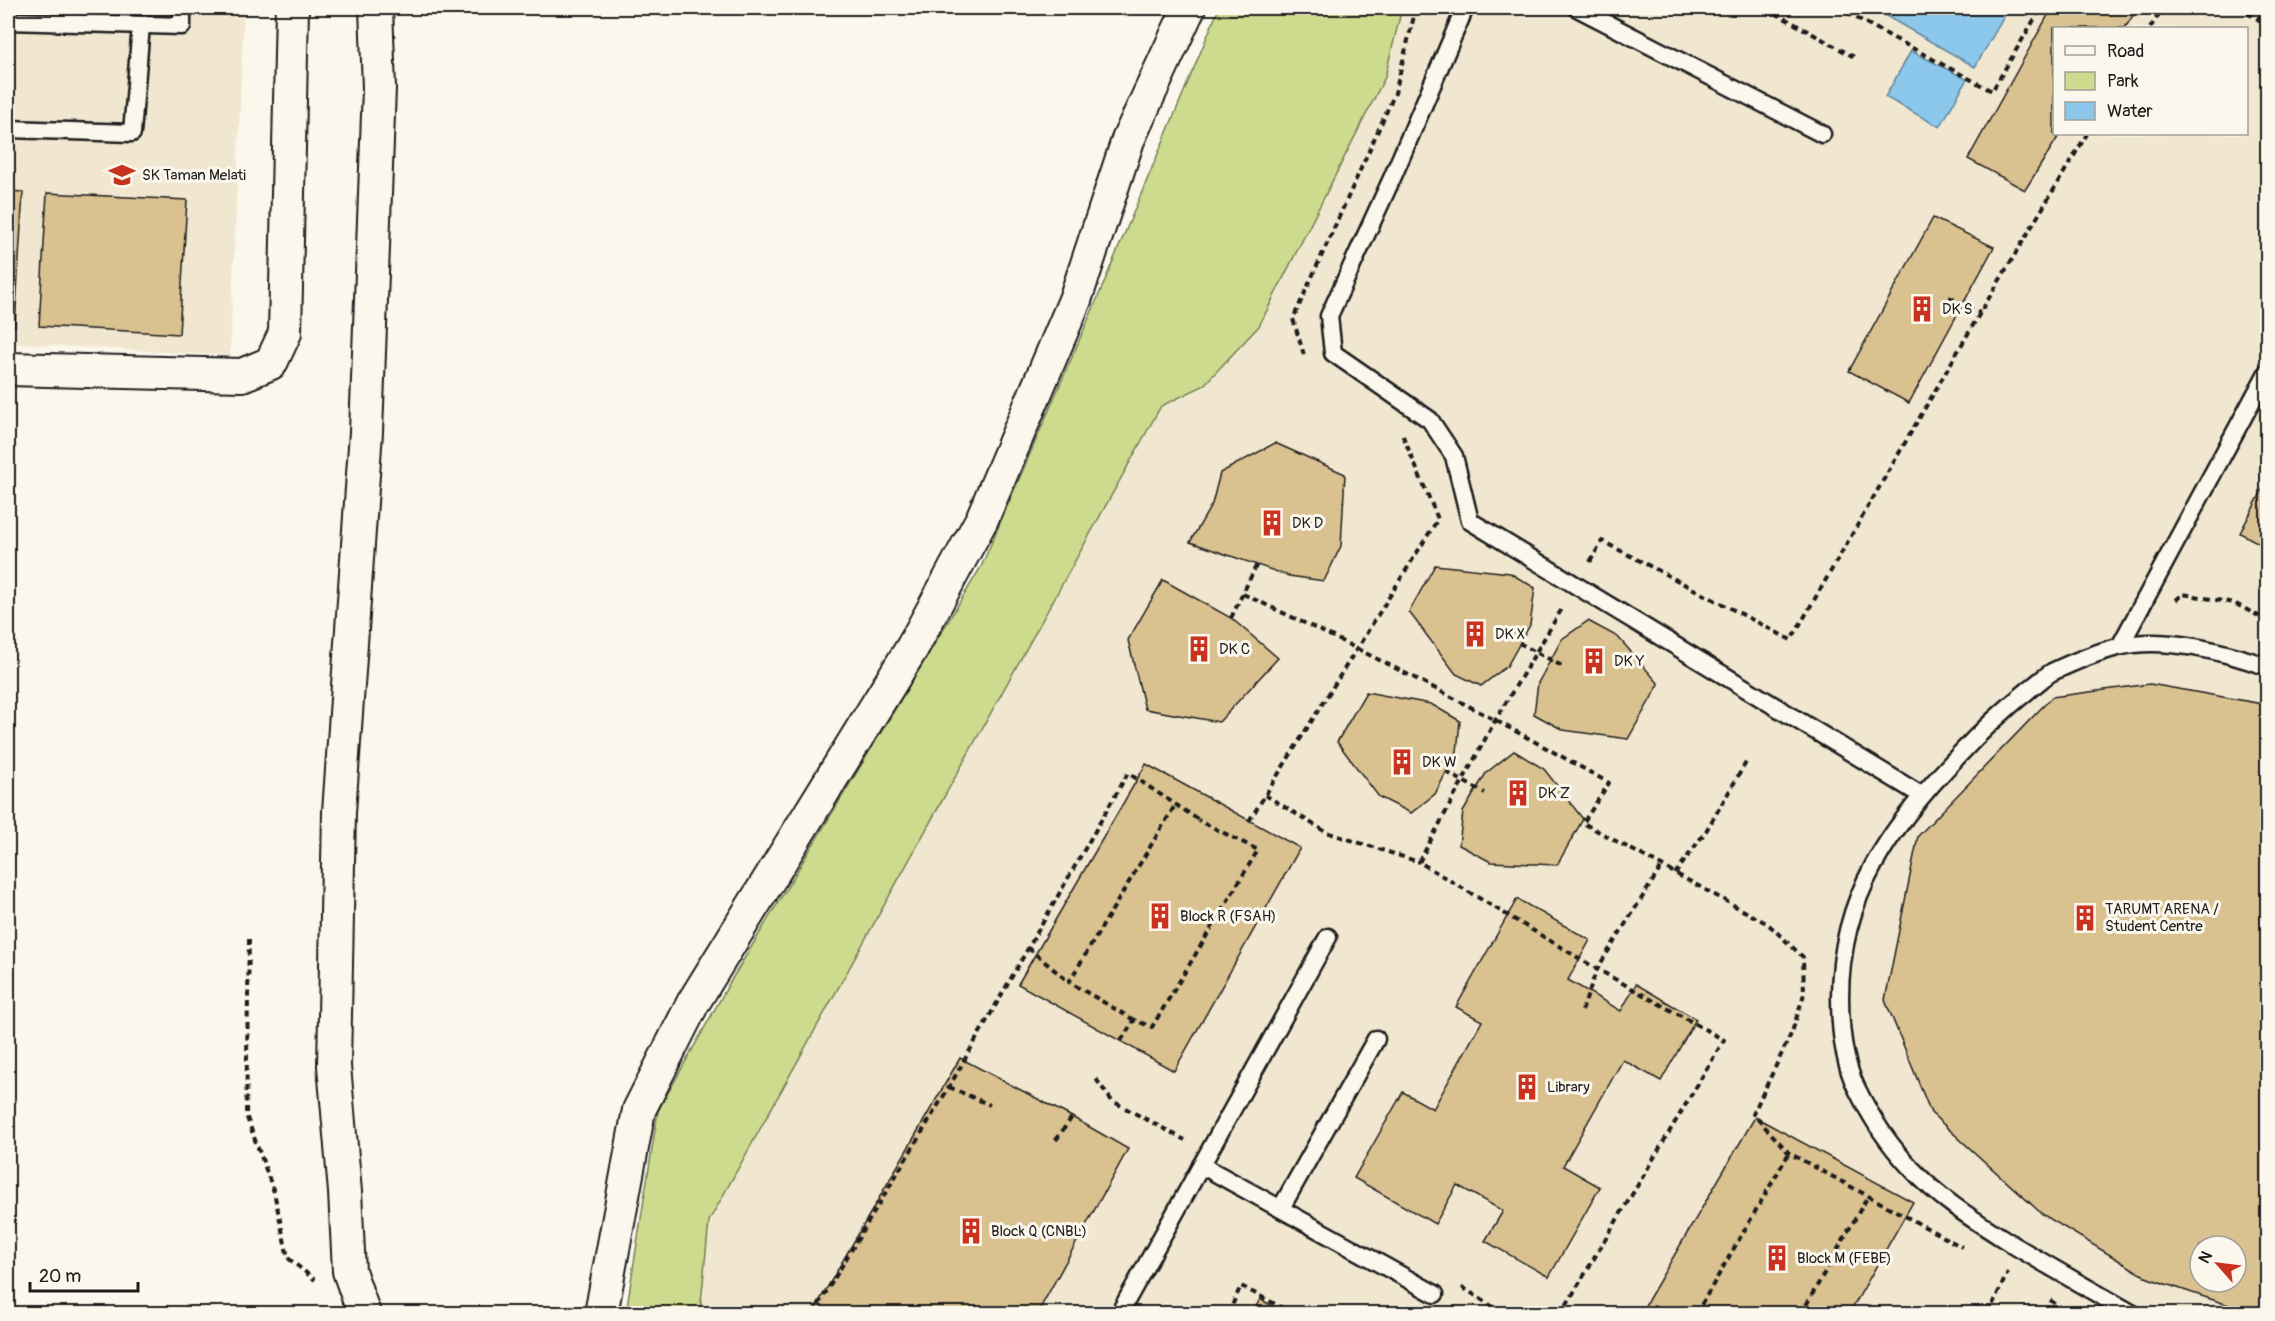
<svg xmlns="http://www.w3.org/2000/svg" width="2275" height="1321" font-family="Pangolin,sans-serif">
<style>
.built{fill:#f1e7d0;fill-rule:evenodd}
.green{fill:#cddb8f;stroke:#747c56;stroke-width:1.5}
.water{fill:#8bc8eb;stroke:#5f8398;stroke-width:1.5}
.building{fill:#dac190;stroke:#1c1c1c;stroke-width:1.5;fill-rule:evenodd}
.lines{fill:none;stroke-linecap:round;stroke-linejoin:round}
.lane-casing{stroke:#1c1c1c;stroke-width:21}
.street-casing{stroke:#1c1c1c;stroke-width:36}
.path{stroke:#1c1c1c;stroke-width:4;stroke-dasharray:6 4.5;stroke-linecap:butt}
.lane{stroke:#fbf7ec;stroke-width:16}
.street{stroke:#fbf7ec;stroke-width:32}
.labels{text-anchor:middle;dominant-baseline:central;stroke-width:6;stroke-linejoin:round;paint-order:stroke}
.poi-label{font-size:15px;fill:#1c1c1c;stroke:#fbf7ec;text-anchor:start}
</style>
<rect width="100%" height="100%" fill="#fbf7ec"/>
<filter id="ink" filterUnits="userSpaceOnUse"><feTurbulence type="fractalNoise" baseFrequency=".0167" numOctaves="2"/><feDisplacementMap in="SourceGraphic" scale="12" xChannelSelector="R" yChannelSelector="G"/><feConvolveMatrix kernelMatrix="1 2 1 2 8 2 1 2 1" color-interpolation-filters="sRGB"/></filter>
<g filter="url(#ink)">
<g class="built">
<polygon points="8,8 244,8 230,356 8,343"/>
<path d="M1375 8H2267V1313L697 1314 709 1221ZM2054 28H2246V134H2054ZM2200 1246H2236V1282H2200Z"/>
</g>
<polygon class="green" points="1219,8 1402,8 1385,77 1259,326 1203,386 1161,406 709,1221 700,1313 626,1313 658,1111 730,982 981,567 1098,297"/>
<g class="water">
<polygon points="1872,8 2009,8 1975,67"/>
<polygon points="1911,51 1967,79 1940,127 1885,97"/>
</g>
<g class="building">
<polygon points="11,8 155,8 154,13"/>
<polygon points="2052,8 2138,8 2125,28 2054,28 2054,134 2060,134 2025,190 1968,159"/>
<polygon points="8,191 23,192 15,326 8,325"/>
<polygon points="47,193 187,200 179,334 39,326"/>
<polygon points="1933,218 1994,247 1909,403 1849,371"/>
<polygon points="1275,443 1345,474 1341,546 1324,581 1289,576 1190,542 1212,504 1220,473"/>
<polygon points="2263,489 2268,491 2268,548 2240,533"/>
<polygon points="1435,565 1510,573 1535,588 1530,625 1507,666 1481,686 1456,674 1409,612"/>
<polygon points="1163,580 1231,618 1278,658 1219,722 1145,709 1128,640"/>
<polygon points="1588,621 1618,637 1659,684 1628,739 1563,730 1534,714 1538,683 1562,639"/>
<path d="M2150 684 2268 705V1314H2255L2148 1278 2042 1214 1931 1113 1885 1000 1918 836 2052 697ZM2200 1246H2236V1282H2200Z"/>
<polygon points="1366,692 1431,704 1460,721 1457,752 1435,794 1411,813 1379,797 1337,742"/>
<polygon points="1514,751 1544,769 1583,819 1557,865 1491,862 1459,845 1463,812 1486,773"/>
<polygon points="1146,764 1300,848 1174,1071 1018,984"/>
<polygon points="1517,899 1590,940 1568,980 1621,1011 1636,984 1696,1019 1661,1081 1623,1060 1563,1166 1600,1187 1549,1277 1485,1241 1503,1211 1457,1185 1435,1224 1354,1178 1403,1092 1433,1109 1482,1021 1456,1007"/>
<polygon points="960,1058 1072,1117 1128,1149 1037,1314 812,1314"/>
<polygon points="1755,1117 1913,1202 1849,1314 1640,1314"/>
<polygon points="1260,1299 1286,1314 1252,1314"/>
</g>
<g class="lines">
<g class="lane-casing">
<g id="lane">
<polyline points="1465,8 1393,176 1329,316 1333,353 1430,420 1454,456 1470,521 1921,795"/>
<polyline points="1577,8 1822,134"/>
<polyline points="8,21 182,26 182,8"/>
<polyline points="8,129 132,133 141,25"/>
<polyline points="2120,646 2268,371"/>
<polyline points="1201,1165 1435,1294"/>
<polyline points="1281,1208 1376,1039"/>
<polyline points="1119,1314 1328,937"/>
<path d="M2133 1314C2094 1292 2054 1269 2015 1246 1979 1223 1940 1200 1911 1168 1889 1145 1870 1116 1856 1087 1843 1060 1840 1026 1840 997 1840 895 1891 826 1959 755 1981 731 2005 709 2031 688 2038 683 2045 676 2052 672 2071 663 2098 652 2118 647 2162 635 2226 652 2268 667"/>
</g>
</g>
<g class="street-casing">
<g id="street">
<polyline points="8,369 242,375 271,363 285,333 292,8"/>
<polyline points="364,1314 349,1271 345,1192 334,1066 339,812 366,432 379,88 376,8"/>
<polyline points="601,1314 639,1110 693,1003 912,648 982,519 1075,300 1128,140 1189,8"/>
</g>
</g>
<g class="path">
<polyline points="1766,8 1856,58"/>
<polyline points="1838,8 1992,91 2041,8"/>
<polyline points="2208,8 2214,10 2216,8"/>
<polyline points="2238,8 2268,25"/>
<polyline points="2258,19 2266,8"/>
<polyline points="2150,28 2163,8"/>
<polyline points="1949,297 1980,313"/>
<polyline points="1304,355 1293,319 1395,93 1416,8"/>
<polyline points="1590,562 1602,541 1791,640 1980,313 2087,134"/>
<path d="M1243 594C1368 652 1489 715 1609 783L1583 823 1768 924 1803 957 1804 994 1792 1032 1753 1114 1789 1153 1962 1247"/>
<polyline points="2176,600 2183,594 2234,603 2268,621"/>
<polyline points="1231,618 1257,564"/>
<polyline points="1519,643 1562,666"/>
<polyline points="1446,772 1485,793"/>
<polyline points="1265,795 1326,832 1419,862"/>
<polyline points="1249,821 1438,519 1402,434"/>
<polyline points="1675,874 1706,831 1748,759"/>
<polyline points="249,939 246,1115 274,1192 288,1258 315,1280"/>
<polyline points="1028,948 1069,982"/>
<polyline points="1582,1011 1597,969 1662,866"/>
<polyline points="1134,1020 1069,982 1174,807 1178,809"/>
<polyline points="1121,1041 1134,1020 1152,1027 1258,850 1198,820"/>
<polyline points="1096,1079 1112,1101 1185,1140"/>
<polyline points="949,1087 990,1105"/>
<polyline points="1056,1140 1072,1117"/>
<polyline points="1462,1287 1504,1314"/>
<polyline points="2050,1300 2069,1314"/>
<polyline points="813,1314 949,1087 1128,773 1199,820"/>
<polyline points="1228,1314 1241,1286 1294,1314"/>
<polyline points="1561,1314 1724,1040 1597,969 1419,862 1496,719 1563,607"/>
<polyline points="1696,1314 1789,1153"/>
<polyline points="1801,1314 1868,1196"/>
<polyline points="1988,1314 2008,1272"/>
</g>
<use href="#lane" class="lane"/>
<use href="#street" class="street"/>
</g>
</g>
<defs>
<g id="school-bare" transform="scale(2.07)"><path d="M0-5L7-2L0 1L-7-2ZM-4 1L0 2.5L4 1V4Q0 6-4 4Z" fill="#c8321e" stroke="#fbf7ec" stroke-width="2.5" paint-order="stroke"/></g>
<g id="building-bare" transform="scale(2.07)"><path d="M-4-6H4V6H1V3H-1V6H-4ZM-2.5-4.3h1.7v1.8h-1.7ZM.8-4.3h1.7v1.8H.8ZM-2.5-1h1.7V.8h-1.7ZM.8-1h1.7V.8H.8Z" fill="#c8321e" stroke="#fbf7ec" stroke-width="2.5" paint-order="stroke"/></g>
</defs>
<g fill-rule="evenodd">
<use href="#school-bare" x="122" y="175"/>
<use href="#building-bare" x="1922" y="309"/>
<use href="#building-bare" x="1272" y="523"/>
<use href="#building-bare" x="1475" y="634"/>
<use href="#building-bare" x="1199" y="649"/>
<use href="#building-bare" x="1594" y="661"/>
<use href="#building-bare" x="1402" y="762"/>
<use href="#building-bare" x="1518" y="793"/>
<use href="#building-bare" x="1160" y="916"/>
<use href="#building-bare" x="2085" y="918"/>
<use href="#building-bare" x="1527" y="1087"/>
<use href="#building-bare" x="971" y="1231"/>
<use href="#building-bare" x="1777" y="1258"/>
</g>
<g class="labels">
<g class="poi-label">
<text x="142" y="175">SK Taman Melati</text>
<text x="1942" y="309">DK S</text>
<text x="1292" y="523">DK D</text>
<text x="1495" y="634">DK X</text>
<text x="1219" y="649">DK C</text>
<text x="1614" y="661">DK Y</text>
<text x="1422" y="762">DK W</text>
<text x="1538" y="793">DK Z</text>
<text x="2105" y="909">TARUMT ARENA /<tspan x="2105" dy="17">Student Centre</tspan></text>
<text x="1180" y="916">Block R (FSAH)</text>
<text x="1547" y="1087">Library</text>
<text x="991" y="1231">Block Q (CNBL)</text>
<text x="1797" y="1258">Block M (FEBE)</text>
</g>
</g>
<rect width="2275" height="1321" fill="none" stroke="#fbf7ec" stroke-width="30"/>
<rect x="15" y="15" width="2245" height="1291" fill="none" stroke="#1c1c1c" stroke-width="2" filter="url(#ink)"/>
<rect x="2053" y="27" width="195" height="108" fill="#fbf7ec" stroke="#a29f99" stroke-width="1.5"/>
<rect x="2065" y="46" width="30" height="9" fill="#fbf7ec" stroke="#a29f99" stroke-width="1.5"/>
<text x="2107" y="57" font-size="18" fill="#1c1c1c">Road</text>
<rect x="2065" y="72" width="30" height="18" fill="#cddb8f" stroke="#a29f99" stroke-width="1.5"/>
<text x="2107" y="87" font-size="18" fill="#1c1c1c">Park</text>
<rect x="2065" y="102" width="30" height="18" fill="#8bc8eb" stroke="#a29f99" stroke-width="1.5"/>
<text x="2107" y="117" font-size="18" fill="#1c1c1c">Water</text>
<g transform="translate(2218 1264) rotate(298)"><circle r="28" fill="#fbf7ec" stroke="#a29f99" stroke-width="1.5"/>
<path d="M0-4.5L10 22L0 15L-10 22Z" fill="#c8321e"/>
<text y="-9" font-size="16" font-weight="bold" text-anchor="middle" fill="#1c1c1c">N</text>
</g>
<path d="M30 1282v9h108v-9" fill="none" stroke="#1c1c1c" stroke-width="3"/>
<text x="39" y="1282" font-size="18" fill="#1c1c1c" stroke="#fbf7ec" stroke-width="4.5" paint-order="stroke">20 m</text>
</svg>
